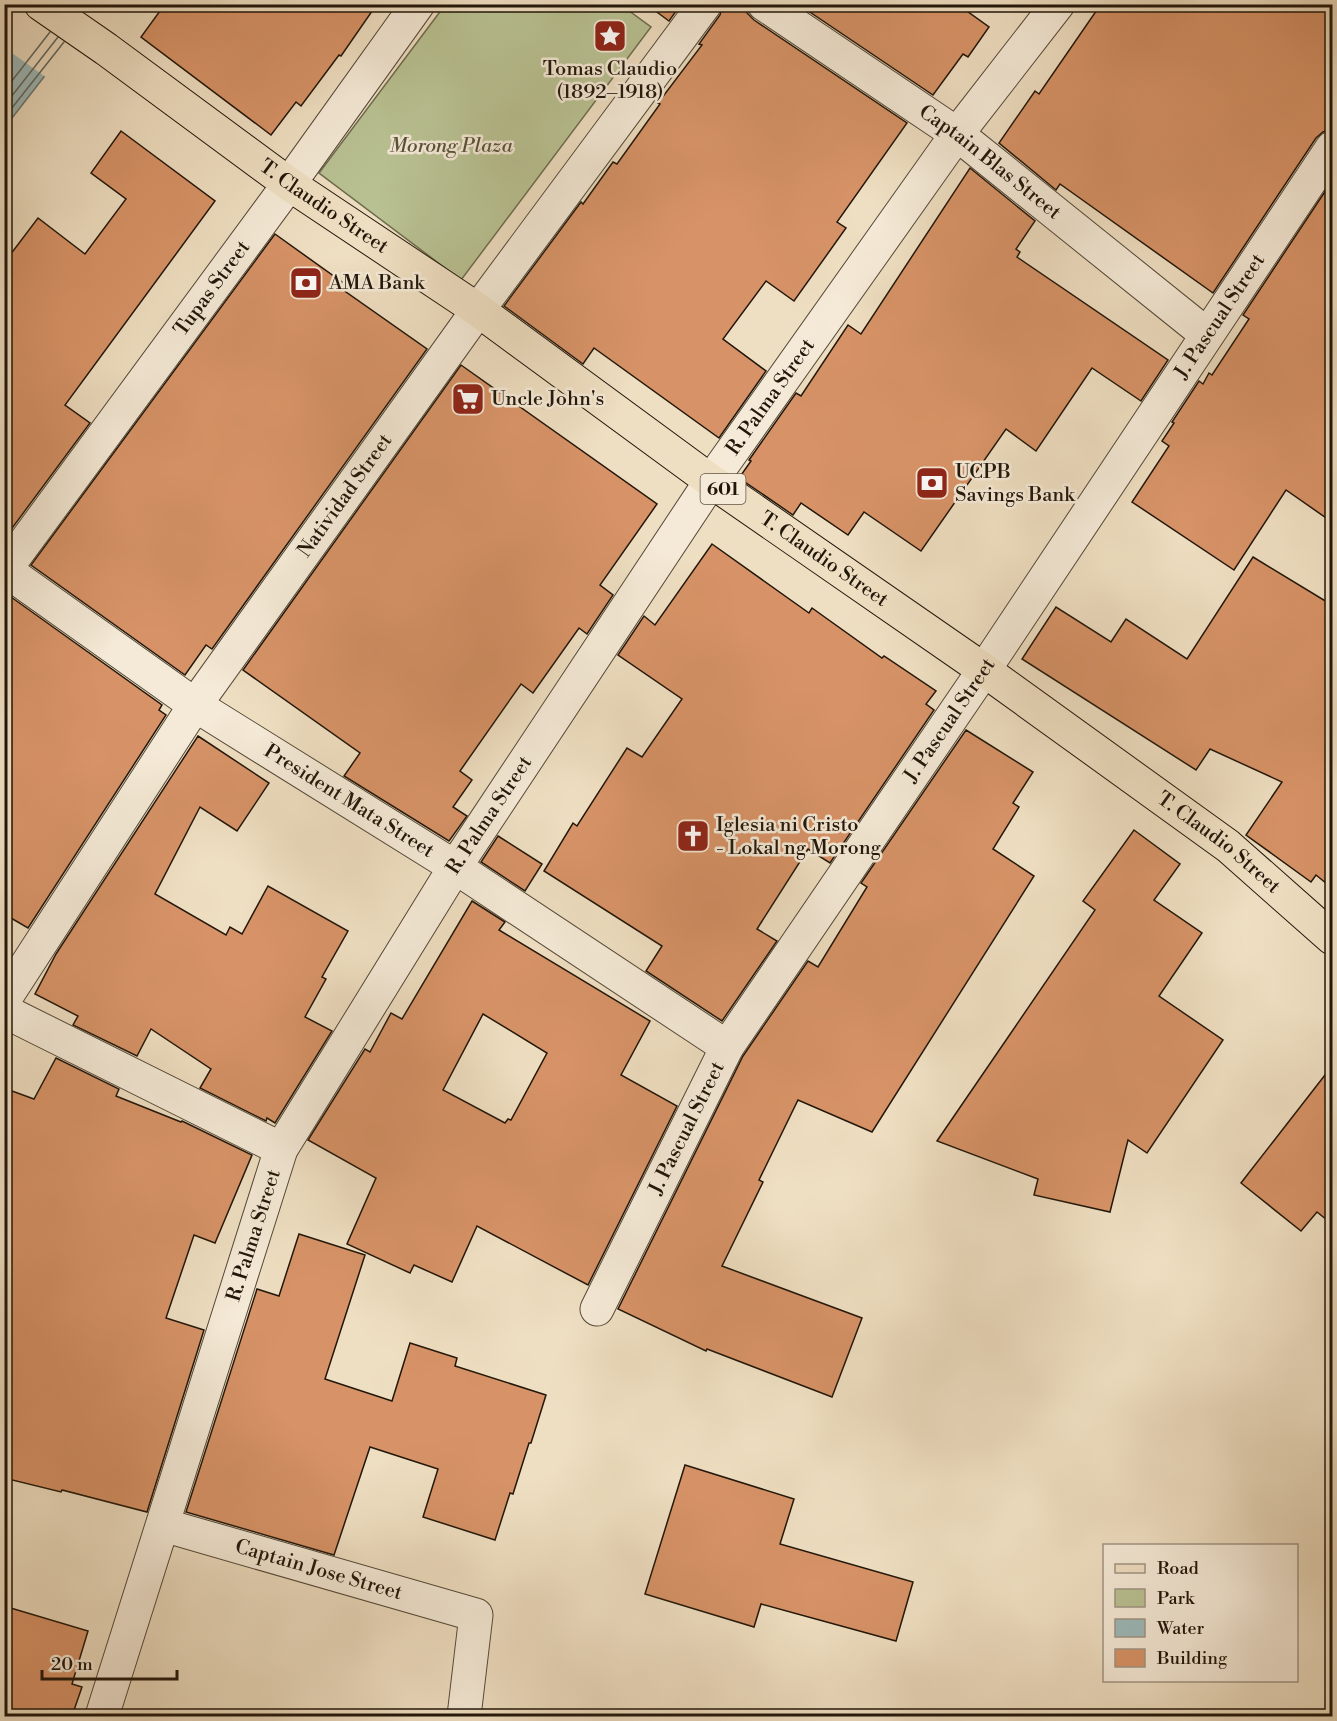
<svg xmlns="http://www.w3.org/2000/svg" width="1337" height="1721" font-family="'Libre Bodoni',serif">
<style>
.green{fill:#b9c293;stroke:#6d6c4e;stroke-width:1.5}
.water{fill:#9dbabb;stroke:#6b7874;stroke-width:1.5}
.pier{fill:#efdfc2}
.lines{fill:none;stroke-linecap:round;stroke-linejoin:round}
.shore{stroke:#5f6862;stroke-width:1.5}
.building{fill:#d79367;stroke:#21160a;stroke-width:1.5;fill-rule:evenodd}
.minor-casing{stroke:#544838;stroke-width:35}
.tertiary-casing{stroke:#544838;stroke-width:35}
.primary-casing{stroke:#21160a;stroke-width:35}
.minor{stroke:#f5ead7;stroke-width:33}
.tertiary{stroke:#f5ead7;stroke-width:33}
.primary{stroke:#efdfc2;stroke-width:33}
.labels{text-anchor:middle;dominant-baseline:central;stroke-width:5;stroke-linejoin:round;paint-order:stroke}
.shield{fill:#f5ead7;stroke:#615648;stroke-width:1.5}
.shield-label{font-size:18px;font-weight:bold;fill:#21160a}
.poi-label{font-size:20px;fill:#21160a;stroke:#f5ead7;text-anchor:start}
.park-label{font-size:20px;font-style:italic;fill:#56523a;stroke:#f5ead7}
.street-label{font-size:20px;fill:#21160a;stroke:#f5ead7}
</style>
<rect width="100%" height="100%" fill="#efdfc2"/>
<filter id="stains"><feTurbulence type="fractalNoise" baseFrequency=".00333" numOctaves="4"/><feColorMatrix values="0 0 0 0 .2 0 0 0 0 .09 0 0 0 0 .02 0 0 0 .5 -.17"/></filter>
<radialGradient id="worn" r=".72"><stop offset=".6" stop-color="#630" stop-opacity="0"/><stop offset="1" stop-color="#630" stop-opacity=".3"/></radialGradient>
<polygon class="green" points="445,5 621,5 651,27 461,280 319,173"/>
<polygon class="water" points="5,5 100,5 5,127"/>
<polygon class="pier" points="103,4 47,78 5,48 5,5"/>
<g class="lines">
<g class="shore">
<polyline points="4,91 50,32"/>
<polyline points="4,106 58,37"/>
<polyline points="4,118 64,42"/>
</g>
</g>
<g class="building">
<polygon points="165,4 377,4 341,56 339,55 301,106 296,102 271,135 141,37"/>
<polygon points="646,4 681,4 669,21"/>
<polygon points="723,4 746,4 747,13 754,20 907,123 837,222 846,228 794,301 766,281 723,339 766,371 719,438 594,348 583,364 504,306 581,202 583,204 613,162 617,164 660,104 658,103 702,45 699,44 720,15"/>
<polygon points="798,4 957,4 989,27 968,57 963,54 933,95"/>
<polygon points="1101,4 1332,4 1332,129 1323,132 1316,138 1213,293 1060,184 1056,190 999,143 1035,91 1039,94"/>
<polygon points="121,131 215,201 65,405 90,423 4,539 4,263 38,218 85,254 126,199 91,173"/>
<polygon points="970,168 1035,221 1016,249 1020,252 1017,257 1168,360 1141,401 1092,368 1036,451 1006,429 921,551 864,512 848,535 801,503 793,515 739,478 751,461 749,460 796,393 801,396 848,325 861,334"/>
<polygon points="1332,181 1332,522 1286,490 1234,570 1132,502 1169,446 1162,441 1174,423 1172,422 1199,381 1203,384 1209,373 1212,375 1249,319 1243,315"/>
<polygon points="275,234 342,282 339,287 427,349 212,649 206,645 185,675 31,565"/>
<polygon points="461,365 657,504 600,585 613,595 587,634 579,628 533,693 521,684 460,771 472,780 453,807 467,816 449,841 344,776 360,753 243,670"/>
<polygon points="712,544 809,613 812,608 882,658 884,656 936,691 926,704 934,710 830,863 808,849 757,929 777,941 722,1021 646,971 662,946 544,871 573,823 577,826 627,748 642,757 682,699 618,655 644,616 655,625"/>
<polygon points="1253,557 1332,605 1332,888 1316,875 1311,882 1246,835 1282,782 1210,749 1196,770 1022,659 1056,607 1111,642 1126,619 1187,659"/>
<polygon points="4,592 162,705 159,710 166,715 28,928 4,914"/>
<polygon points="966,730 1033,772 1013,803 1019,807 993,849 1034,876 872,1132 798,1100 759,1180 763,1182 722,1266 862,1318 832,1397 707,1349 706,1351 618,1309 743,1056 808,961 818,967 867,887 861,883"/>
<polygon points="198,736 269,783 237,831 200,807 155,894 226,935 230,927 242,934 268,886 348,931 322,977 326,979 305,1017 332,1031 275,1123 267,1118 266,1121 200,1088 211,1069 151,1029 137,1056 73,1025 78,1016 35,994 56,954"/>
<polygon points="1134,830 1180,864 1154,900 1202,933 1159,996 1223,1040 1147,1153 1128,1140 1110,1212 1034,1195 1038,1179 937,1141 1095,910 1083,901"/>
<polygon points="498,836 542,864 525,891 481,862"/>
<path d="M472 901 505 922 499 930 650 1021 621 1075 677 1106 588 1285 477 1226 452 1282 414 1265 410 1273 347 1244 376 1178 308 1140 365 1049 370 1052 391 1013 402 1019ZM483 1014 547 1053 511 1120 508 1119 505 1123 443 1090Z"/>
<polygon points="56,1058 119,1089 116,1096 181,1122 182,1121 252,1155 215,1243 194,1235 166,1318 204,1330 147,1512 62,1490 61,1492 4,1478 4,1114 12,1091 34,1099"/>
<polygon points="1332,1066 1332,1224 1317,1212 1301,1231 1241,1183"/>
<polygon points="299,1234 365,1255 325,1379 392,1401 410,1343 457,1358 455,1366 546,1395 531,1443 529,1443 513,1494 510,1493 495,1540 423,1517 438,1469 370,1447 334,1555 186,1512 257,1289 279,1296"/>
<polygon points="685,1465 794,1499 780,1544 913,1582 896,1641 761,1604 754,1627 645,1594"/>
<polygon points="4,1606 88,1631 72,1684 82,1687 72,1716 4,1716"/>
</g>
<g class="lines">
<g class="minor-casing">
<g id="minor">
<path id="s1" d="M764 4 957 134 1206 334"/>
<path id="s2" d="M4 569 195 705 455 867 727 1047"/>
<path id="s3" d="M4 571 289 184"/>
<path id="s4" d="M4 1000 195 705 478 310 705 4"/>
<polyline points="4,1011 281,1149"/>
<path id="s5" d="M597 1309 727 1047 984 670 1332 148"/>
<path id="s6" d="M163 1525 476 1615 464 1716"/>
<path id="s7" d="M102 1716 281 1149 455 867 711 481 957 134 1058 4"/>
</g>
</g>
<g class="tertiary-casing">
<polyline id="tertiary" points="289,184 418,4"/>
</g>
<g class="primary-casing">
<g id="primary">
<path id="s8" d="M41 4 106 49 289 184 478 310 711 481 984 670 1228 846 1332 938"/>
</g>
</g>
<use href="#minor" class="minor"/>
<use href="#tertiary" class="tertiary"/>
<use href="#primary" class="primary"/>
</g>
<defs>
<g id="sight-square" transform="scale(1.725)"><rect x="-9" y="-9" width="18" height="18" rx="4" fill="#8f2418" stroke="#f5ead7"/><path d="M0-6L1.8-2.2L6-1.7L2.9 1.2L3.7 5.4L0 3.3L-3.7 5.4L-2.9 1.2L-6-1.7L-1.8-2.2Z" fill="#fff"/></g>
<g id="bank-square" transform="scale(1.725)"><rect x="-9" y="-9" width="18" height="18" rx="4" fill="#8f2418" stroke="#f5ead7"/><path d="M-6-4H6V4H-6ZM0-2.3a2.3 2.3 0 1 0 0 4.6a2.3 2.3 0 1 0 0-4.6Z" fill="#fff"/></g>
<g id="supermarket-square" transform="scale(1.725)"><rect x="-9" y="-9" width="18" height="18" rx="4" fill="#8f2418" stroke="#f5ead7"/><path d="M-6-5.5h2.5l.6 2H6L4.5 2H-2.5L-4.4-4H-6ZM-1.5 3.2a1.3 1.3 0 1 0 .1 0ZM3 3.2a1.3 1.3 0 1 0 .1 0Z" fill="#fff"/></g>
<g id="church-square" transform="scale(1.725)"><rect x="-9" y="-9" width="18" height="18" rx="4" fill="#8f2418" stroke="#f5ead7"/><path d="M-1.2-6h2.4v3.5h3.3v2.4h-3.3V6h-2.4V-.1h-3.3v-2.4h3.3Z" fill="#fff"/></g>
</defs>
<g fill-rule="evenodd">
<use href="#sight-square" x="610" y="36"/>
<use href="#bank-square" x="306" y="283"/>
<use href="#supermarket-square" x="468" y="399"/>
<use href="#bank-square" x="932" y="483"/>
<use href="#church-square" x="693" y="836"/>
</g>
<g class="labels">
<rect class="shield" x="700.5" y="474" width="45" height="30" rx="4.5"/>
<g class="shield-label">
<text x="723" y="489">601</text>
</g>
<g class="poi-label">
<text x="610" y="69" text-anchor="middle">Tomas Claudio<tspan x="610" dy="23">(1892–1918)</tspan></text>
<text x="329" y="283">AMA Bank</text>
<text x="491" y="399">Uncle John's</text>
<text x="955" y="472">UCPB<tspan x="955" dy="23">Savings Bank</tspan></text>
<text x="716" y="825">Iglesia ni Cristo<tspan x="716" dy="23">- Lokal ng Morong</tspan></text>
</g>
<g class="park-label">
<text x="451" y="146">Morong Plaza</text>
</g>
<g class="street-label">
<text stroke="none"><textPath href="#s1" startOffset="276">Captain Blas Street</textPath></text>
<text stroke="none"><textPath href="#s8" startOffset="348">T. Claudio Street</textPath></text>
<text stroke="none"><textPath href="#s3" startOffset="351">Tupas Street</textPath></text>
<text stroke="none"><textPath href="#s5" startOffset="1174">J. Pascual Street</textPath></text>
<text stroke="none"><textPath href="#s7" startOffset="1492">R. Palma Street</textPath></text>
<text stroke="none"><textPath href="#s4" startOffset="609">Natividad Street</textPath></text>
<text stroke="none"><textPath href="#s8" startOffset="960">T. Claudio Street</textPath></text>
<text stroke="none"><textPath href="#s5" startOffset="688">J. Pascual Street</textPath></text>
<text stroke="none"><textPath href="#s2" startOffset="416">President Mata Street</textPath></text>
<text stroke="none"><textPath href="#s7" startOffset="988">R. Palma Street</textPath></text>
<text stroke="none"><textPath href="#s8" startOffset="1446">T. Claudio Street</textPath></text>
<text stroke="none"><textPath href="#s5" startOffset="202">J. Pascual Street</textPath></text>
<text stroke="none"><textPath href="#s7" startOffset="504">R. Palma Street</textPath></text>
<text stroke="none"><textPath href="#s6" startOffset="162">Captain Jose Street</textPath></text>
</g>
</g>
<rect width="1337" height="1721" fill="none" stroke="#efdfc2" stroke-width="24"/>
<rect x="6" y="6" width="1325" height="1709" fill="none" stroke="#21160a" stroke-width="3"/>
<rect x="12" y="12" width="1313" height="1697" fill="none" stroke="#21160a" stroke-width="1.5"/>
<rect x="1103" y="1544" width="195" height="138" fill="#f5ead7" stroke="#a09585" stroke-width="1.5"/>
<rect x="1115" y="1564" width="30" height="9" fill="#efdfc2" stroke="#a09585" stroke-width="1.5"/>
<text x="1157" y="1574" font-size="18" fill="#21160a">Road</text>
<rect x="1115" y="1589" width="30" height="18" fill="#b9c293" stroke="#a09585" stroke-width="1.5"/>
<text x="1157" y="1604" font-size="18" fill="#21160a">Park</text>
<rect x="1115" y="1619" width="30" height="18" fill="#9dbabb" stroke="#a09585" stroke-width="1.5"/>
<text x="1157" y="1634" font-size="18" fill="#21160a">Water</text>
<rect x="1115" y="1649" width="30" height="18" fill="#d79367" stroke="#a09585" stroke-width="1.5"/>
<text x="1157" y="1664" font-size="18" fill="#21160a">Building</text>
<path d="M42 1670v9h135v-9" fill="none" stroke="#21160a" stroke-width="3"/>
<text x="51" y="1670" font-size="18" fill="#21160a" stroke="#f5ead7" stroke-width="4.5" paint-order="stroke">20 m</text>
<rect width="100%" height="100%" filter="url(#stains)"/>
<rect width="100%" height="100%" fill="url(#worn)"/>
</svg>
